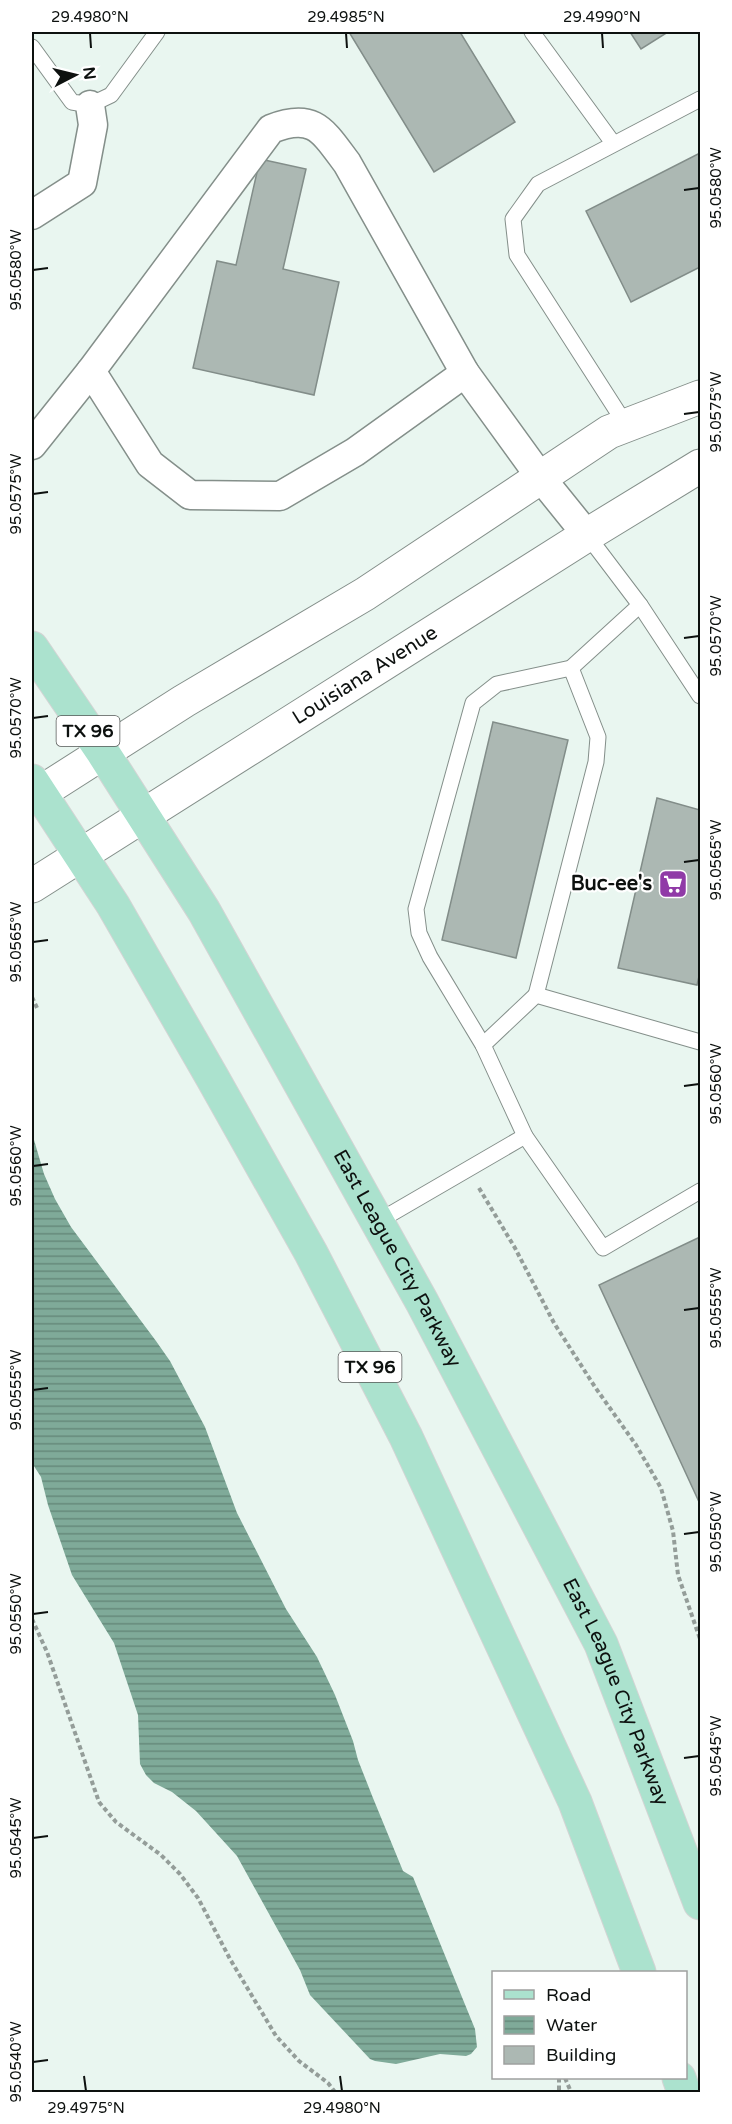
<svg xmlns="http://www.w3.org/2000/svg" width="732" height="2124" font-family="'Varela Round',sans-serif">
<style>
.water{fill:url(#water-rules)}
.building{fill:#acb8b3;stroke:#828d89;stroke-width:1.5}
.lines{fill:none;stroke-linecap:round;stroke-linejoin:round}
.lane-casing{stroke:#848f8a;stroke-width:17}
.street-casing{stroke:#848f8a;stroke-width:31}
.secondary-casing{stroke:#848f8a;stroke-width:35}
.primary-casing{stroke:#d3d4d4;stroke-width:35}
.path{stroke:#949d99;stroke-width:4;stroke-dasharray:4.5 3;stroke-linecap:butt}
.lane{stroke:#fff;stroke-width:15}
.street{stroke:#fff;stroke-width:28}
.secondary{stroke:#fff;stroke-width:33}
.primary{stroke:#abe2ce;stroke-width:33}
.ticks{fill:none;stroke:#0d110f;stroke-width:2}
.labels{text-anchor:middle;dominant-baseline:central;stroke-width:4.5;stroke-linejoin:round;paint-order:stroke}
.shield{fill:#fff;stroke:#565857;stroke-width:1.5}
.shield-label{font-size:18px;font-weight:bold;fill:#0d110f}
.street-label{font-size:20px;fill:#0d110f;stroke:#fff}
.poi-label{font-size:20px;font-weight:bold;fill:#0d110f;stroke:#fff;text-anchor:end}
.neatline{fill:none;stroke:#0d110f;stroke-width:2}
.ticks-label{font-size:15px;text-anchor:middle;fill:#0d110f}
</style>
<defs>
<pattern id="water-rules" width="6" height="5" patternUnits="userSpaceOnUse" patternTransform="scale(1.5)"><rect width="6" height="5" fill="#7faa99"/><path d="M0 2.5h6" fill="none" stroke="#66897b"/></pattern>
</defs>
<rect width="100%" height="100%" fill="#e9f6f0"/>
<polygon class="water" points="32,1133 44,1174 55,1199 71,1227 156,1341 170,1361 205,1427 237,1513 286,1609 317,1657 335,1695 353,1741 358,1760 373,1798 403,1871 413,1877 475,2029 477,2047 471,2054 466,2056 440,2054 396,2064 375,2061 370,2059 310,1995 300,1970 237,1856 196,1811 172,1792 154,1783 146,1775 140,1764 138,1715 114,1643 72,1575 48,1505 41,1477 32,1463"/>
<g class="building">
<polygon points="349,32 460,32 515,122 434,172"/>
<polygon points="630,32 668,32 641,49"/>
<polygon points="700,153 700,267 631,302 586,211"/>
<polygon points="260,159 306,169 283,269 339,282 314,395 193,368 217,261 236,265"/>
<polygon points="493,722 568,740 516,958 442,940"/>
<polygon points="657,798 700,810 700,972 697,985 618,968"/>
<polygon points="700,1237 700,1504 599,1285"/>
</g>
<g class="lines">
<g class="lane-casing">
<g id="lane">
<polyline points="532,32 613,143"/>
<polyline points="32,47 72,102 90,105 111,95 157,32"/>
<polyline points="626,425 517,255 513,219 538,184 700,99"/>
<polyline points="587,535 640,605 571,668 497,684 473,703 416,909 419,933 430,957 483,1045 525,1136 603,1248 700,1191"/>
<polyline points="640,605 700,696"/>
<polyline points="536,995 596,762 598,737 571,668"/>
<polyline points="483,1045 536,995 700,1042"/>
<polyline points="377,1222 525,1136"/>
</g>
</g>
<g class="street-casing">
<g id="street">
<polyline points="32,215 82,183 93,125 90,105"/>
<polyline points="91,371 150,464 190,495 280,496 355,452 465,373"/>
<path d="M32 445 91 371 271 129C314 112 323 131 347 163L465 373 541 478 587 535"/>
</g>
</g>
<g class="secondary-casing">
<g id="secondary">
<polyline points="32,798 184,701 365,594 609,432 700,397"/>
<path id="s1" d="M32 886 587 535 700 466"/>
</g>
</g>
<g class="primary-casing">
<g id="primary">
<path id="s2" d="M32 648 102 751 204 911 422 1302 601 1644 700 1903"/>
<polyline points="32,781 113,905 212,1077 311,1253 406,1437 575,1802 639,1972"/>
<polyline points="679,2078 684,2092"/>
</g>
</g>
<g class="path">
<polyline points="32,997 38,1010"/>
<polyline points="479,1188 515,1248 554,1323 595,1387 636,1445 661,1488 673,1531 678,1575 700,1639"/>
<polyline points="32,1619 47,1652 99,1802 116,1822 161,1855 180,1874 198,1898 230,1959 276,2036 299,2061 328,2083 335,2092"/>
<polyline points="559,2078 559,2092"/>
<polyline points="565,2078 571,2092"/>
</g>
<use href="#lane" class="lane"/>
<use href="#street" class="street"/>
<use href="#secondary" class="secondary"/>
<use href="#primary" class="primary"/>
</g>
<path class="ticks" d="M90 33 91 48M346 33 347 48M602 33 603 48M684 190 699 188M33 270 48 268M684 414 699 412M33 494 48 492M684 638 699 636M33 718 48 716M684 862 699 860M33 942 48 940M684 1086 699 1084M33 1166 48 1164M684 1310 699 1308M33 1390 48 1388M684 1534 699 1532M33 1614 48 1612M684 1758 699 1756M33 1838 48 1836M33 2062 48 2060M84 2076 86 2091M340 2076 342 2091"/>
<defs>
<g id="supermarket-square" transform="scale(1.5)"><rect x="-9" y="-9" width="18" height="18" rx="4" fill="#903aa7" stroke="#fff"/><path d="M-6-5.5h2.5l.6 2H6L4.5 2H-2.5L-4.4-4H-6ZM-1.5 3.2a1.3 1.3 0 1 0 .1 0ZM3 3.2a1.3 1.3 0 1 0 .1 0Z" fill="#fff"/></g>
</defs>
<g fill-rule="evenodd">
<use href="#supermarket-square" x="673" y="884"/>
</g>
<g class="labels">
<g class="shield">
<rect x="56.5" y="716" width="63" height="30" rx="4.5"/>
<rect x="338.5" y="1352" width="63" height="30" rx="4.5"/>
</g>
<g class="shield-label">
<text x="88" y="731">TX 96</text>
<text x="370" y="1367">TX 96</text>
</g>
<g class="street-label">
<text stroke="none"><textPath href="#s1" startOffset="394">Louisiana Avenue</textPath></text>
<text stroke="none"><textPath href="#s2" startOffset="712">East League City Parkway</textPath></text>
<text stroke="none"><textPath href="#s2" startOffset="1198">East League City Parkway</textPath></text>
</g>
<g class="poi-label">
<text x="652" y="884">Buc-ee's</text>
</g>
</g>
<rect width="732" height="2124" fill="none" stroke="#ffffff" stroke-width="66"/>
<rect x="492" y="1971" width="195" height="108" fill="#ffffff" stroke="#9ea09f" stroke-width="1.5"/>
<rect x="504" y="1990" width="30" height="9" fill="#abe2ce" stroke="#9ea09f" stroke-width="1.5"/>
<text x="546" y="2001" font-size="18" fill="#0d110f">Road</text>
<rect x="504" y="2016" width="30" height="18" fill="url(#water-rules)" stroke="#9ea09f" stroke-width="1.5"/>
<text x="546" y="2031" font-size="18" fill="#0d110f">Water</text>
<rect x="504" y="2046" width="30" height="18" fill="#acb8b3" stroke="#9ea09f" stroke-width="1.5"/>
<text x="546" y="2061" font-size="18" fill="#0d110f">Building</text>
<g transform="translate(75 75) rotate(83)" stroke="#ffffff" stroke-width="4.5" paint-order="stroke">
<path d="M0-4.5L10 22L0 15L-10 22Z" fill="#0d110f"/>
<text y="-9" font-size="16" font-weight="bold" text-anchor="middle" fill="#0d110f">N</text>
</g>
<rect x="33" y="33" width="666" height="2058" class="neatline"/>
<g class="ticks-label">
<text x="90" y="22">29.4980°N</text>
<text x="346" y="22">29.4985°N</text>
<text x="602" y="22">29.4990°N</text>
<text transform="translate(716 188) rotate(-90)" y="5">95.0580°W</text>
<text transform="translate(16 270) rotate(-90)" y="5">95.0580°W</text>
<text transform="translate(716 412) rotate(-90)" y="5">95.0575°W</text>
<text transform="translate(16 494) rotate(-90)" y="5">95.0575°W</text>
<text transform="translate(716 636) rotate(-90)" y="5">95.0570°W</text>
<text transform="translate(16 718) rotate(-90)" y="5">95.0570°W</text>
<text transform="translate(716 860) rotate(-90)" y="5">95.0565°W</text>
<text transform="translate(16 942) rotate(-90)" y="5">95.0565°W</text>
<text transform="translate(716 1084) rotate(-90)" y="5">95.0560°W</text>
<text transform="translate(16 1166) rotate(-90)" y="5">95.0560°W</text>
<text transform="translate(716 1308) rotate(-90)" y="5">95.0555°W</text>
<text transform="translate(16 1390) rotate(-90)" y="5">95.0555°W</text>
<text transform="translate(716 1532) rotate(-90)" y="5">95.0550°W</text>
<text transform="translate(16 1614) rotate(-90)" y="5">95.0550°W</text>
<text transform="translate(716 1756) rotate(-90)" y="5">95.0545°W</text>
<text transform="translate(16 1838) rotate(-90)" y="5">95.0545°W</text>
<text transform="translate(16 2062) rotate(-90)" y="5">95.0540°W</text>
<text x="86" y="2113">29.4975°N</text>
<text x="342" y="2113">29.4980°N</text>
</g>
</svg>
